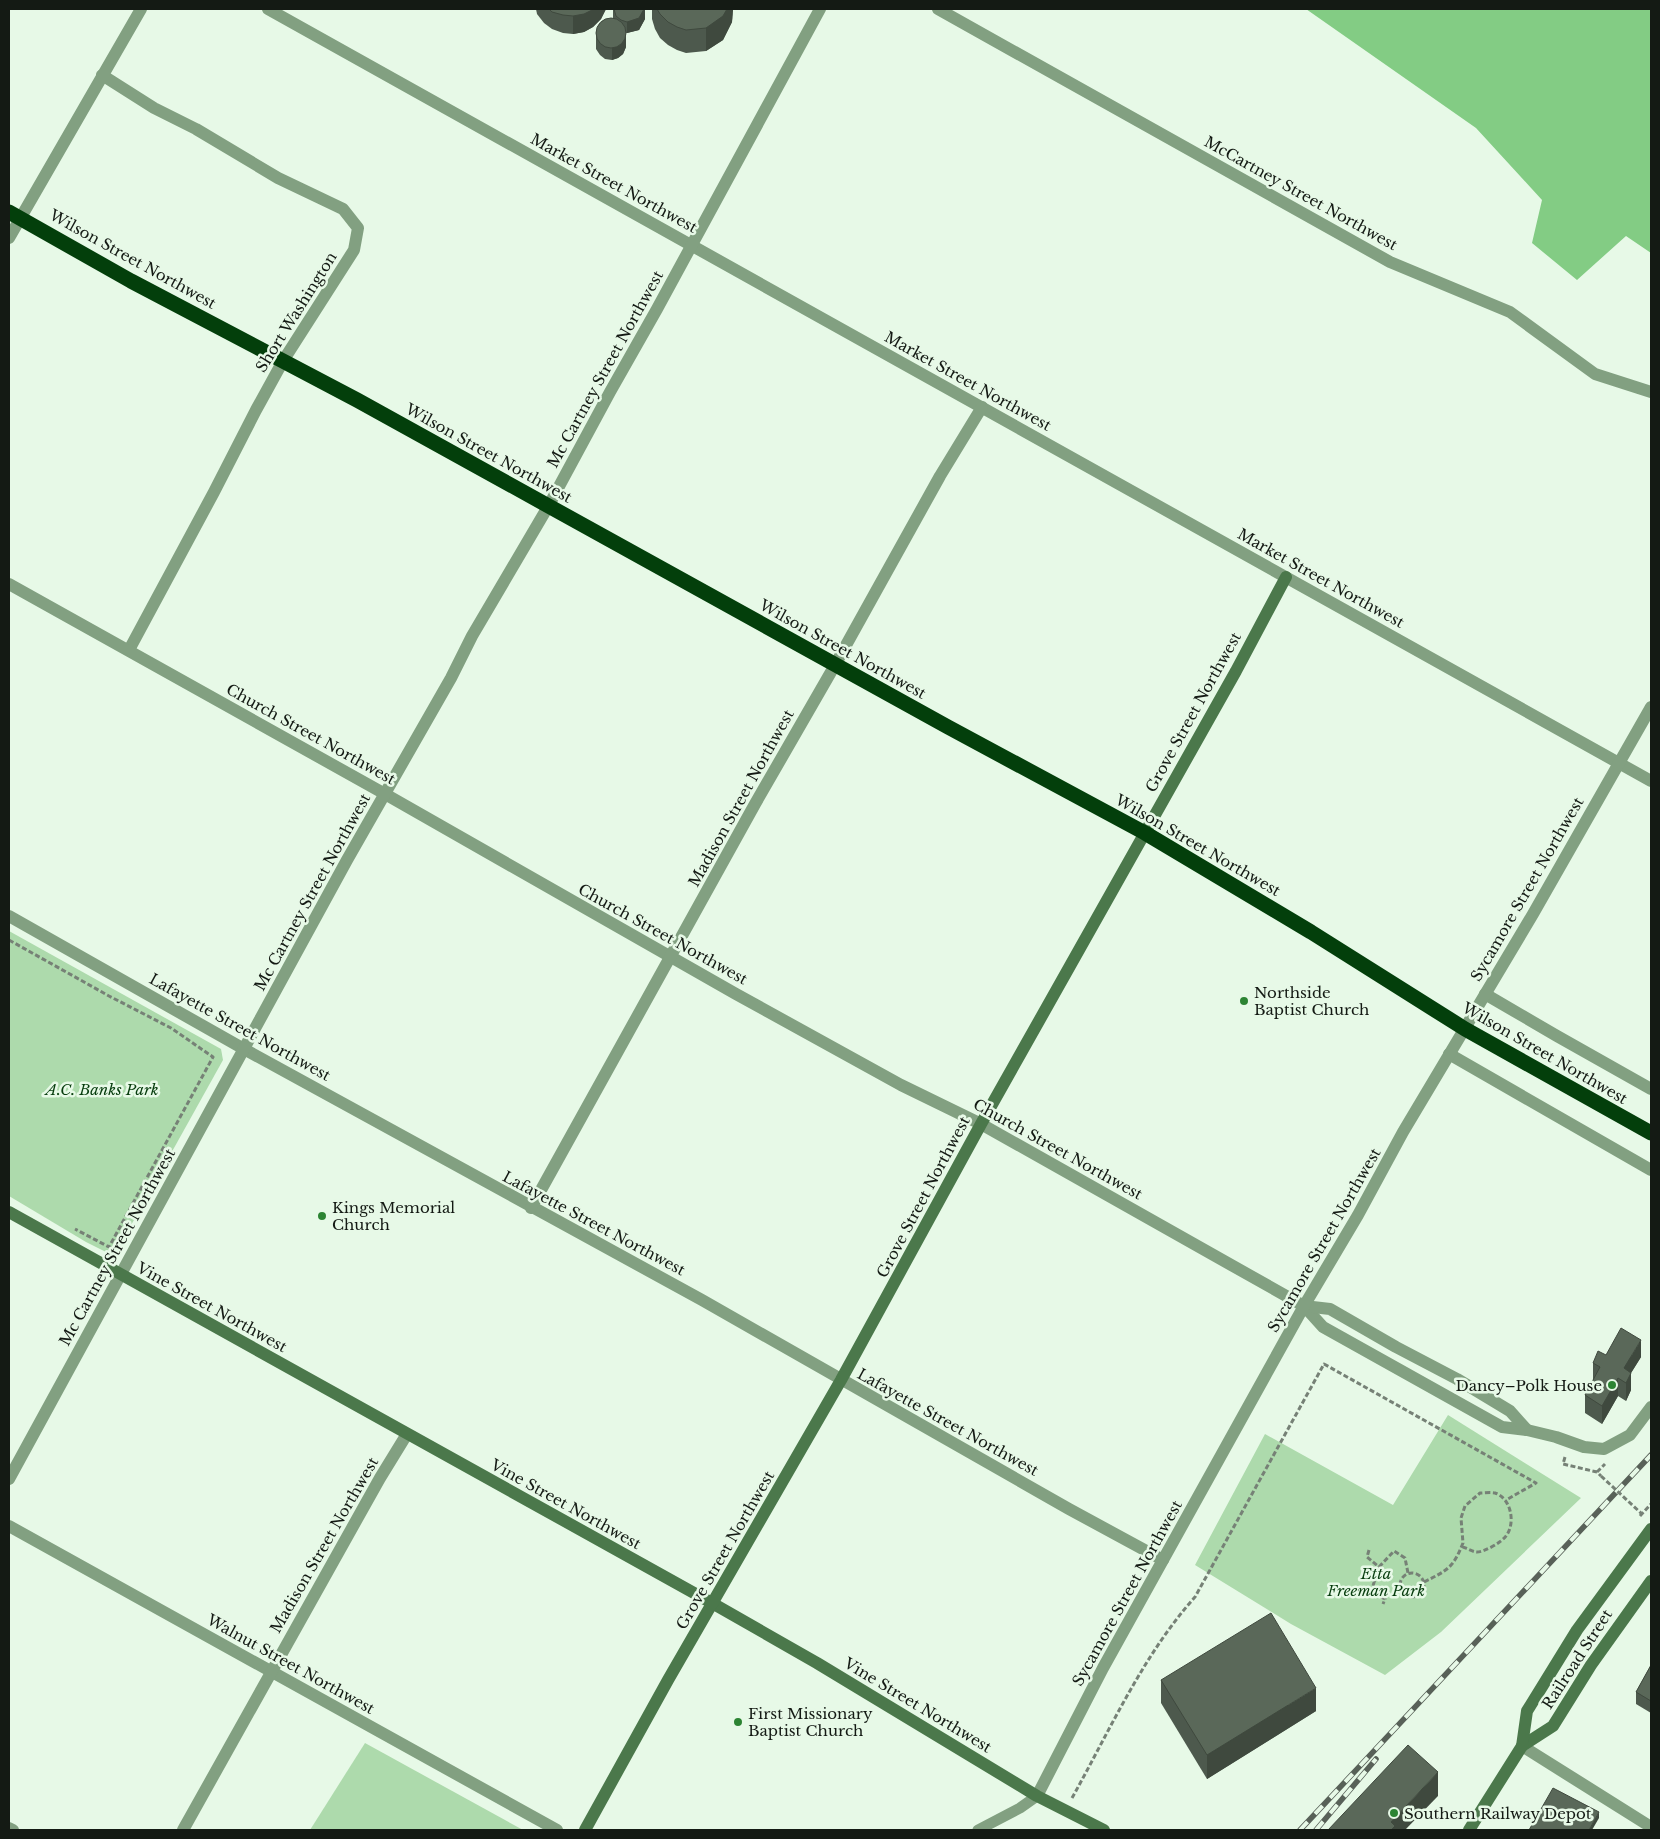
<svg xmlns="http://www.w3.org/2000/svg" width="1660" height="1839" font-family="'Libre Baskerville',serif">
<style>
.green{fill:#addaac}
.water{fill:#83cc84}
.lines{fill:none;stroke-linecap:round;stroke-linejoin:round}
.path{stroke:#768176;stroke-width:3;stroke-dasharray:5 2.5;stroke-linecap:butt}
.lane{stroke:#82a081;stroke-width:11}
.street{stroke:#82a081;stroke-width:12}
.secondary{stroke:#4b784b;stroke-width:12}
.highway{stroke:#033f0b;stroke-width:15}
.rail-casing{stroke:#586158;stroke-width:5.5}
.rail{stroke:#e7f9e7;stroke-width:4;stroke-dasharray:11;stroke-linecap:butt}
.path-bridge{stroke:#768176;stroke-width:3;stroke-dasharray:5 2.5;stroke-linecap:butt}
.wall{fill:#4d594d}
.shaded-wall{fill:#3f493e}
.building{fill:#5a6859;stroke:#3f493e}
.poi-dot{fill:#2c8433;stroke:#e7f9e7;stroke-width:2}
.labels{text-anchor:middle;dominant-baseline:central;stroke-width:5;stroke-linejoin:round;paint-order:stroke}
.street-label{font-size:15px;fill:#141a14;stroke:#e7f9e7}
.poi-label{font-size:15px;fill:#141a14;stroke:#e7f9e7;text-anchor:start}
.park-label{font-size:15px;font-style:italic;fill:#063c0d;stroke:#e7f9e7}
</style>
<rect width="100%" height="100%" fill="#e7f9e7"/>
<g class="green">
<polygon points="9,931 221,1049 223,1060 120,1245 106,1252 86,1242 9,1196"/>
<polygon points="1448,1415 1581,1498 1441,1632 1385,1675 1291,1624 1195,1565 1265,1434 1393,1505"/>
<polygon points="365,1743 523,1830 310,1830"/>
</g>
<polygon class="water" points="1306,9 1651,9 1651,253 1626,236 1577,280 1532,243 1542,200 1476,128"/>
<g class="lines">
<g class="path">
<polyline points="9,940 109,996 171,1028 213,1057 109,1247 75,1229"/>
<polyline points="1565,1457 1563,1464 1597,1472 1601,1476"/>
<polyline points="1597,1472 1605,1464"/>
<polyline points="1640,1516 1651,1504"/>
<polyline points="1369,1550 1367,1557 1379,1567 1371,1592 1385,1599 1383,1604"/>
<polyline points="1379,1567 1394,1551 1405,1558 1408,1573"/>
<circle cx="1412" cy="1585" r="12"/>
<path d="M1424 1582C1448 1570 1453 1568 1463 1543L1461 1518 1465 1506 1480 1493C1484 1493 1491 1492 1495 1493 1511 1498 1516 1523 1506 1536 1502 1542 1483 1553 1476 1552 1471 1551 1466 1548 1461 1546"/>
<path d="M1072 1798C1110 1730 1143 1655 1195 1597L1324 1364 1536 1483 1506 1500"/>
</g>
<polyline class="lane" points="978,1830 1020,1808 1037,1796"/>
<g class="street">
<polyline points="268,9 1651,781"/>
<polyline points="938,9 1390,262 1510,312 1595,374 1651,392"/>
<polyline points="102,75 154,108 196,129 278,178 343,209 358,228 354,250 283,361 256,410 214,492 129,650"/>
<polyline points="9,238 141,9"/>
<polyline points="9,584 385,794 736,994 901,1085 981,1124 1304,1306 1323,1327 1502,1427 1527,1430 1556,1437 1584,1447 1604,1449 1630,1435 1651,1407"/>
<polyline points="9,916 244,1049 702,1300 1069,1509 1163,1560"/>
<polyline points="1485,994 1557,1036 1651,1089"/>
<polyline points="1449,1054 1651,1170"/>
<polyline points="531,1208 755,804 835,665 940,476 982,407"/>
<polyline points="1304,1306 1330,1309 1396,1347 1457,1379 1510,1411 1527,1430"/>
<polyline points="9,1479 347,860 451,678 472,636 549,505 610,392 657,309 820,9"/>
<polyline points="9,1526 557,1830"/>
<polyline points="1522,1746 1651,1827"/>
<polyline points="1037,1796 1103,1668 1304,1306 1358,1215 1403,1132 1533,914 1651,707"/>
<polyline points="9,1828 13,1830"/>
<polyline points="183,1830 380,1478 407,1434"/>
</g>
<g class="secondary">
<polyline points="9,1212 712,1603 817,1663 1037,1796 1104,1830"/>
<polyline points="1522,1746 1553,1726 1591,1665 1651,1581"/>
<polyline points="585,1830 668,1680 841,1380 981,1124 1236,671 1286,577"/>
<polyline points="1469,1830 1522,1746 1527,1711 1577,1630 1651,1529"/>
</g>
<polyline class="highway" points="9,212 131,281 357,400 948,727 1145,833 1311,932 1465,1029 1651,1133"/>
<g class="rail-casing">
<g id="rail">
<polyline points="1300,1830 1651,1455"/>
<polyline points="1316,1830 1376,1759"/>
</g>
</g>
<use href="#rail" class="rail"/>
<polyline class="path-bridge" points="1601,1476 1642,1514"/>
</g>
<g class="wall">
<polygon points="536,9 606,9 601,19 593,27 584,32 573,34 563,33 552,29 544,23 537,14"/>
<polygon points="613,9 645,9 645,19 639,30 627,33 626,33 626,47 623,54 618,58 612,60 605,59 600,55 596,49 596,31 613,19"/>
<polygon points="652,9 733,9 732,22 723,40 706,51 686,53 677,50 668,45 660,38 655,29 652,19"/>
<polygon points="1606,1355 1641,1357 1631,1373 1631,1390 1626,1401 1618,1396 1602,1424 1585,1413 1585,1395 1593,1380 1593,1363"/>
<polygon points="1651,1665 1651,1713 1636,1704 1636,1692"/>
<polygon points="1161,1680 1316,1711 1207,1779 1161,1703"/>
</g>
<g class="shaded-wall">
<polygon points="593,9 606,9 601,19 593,27 584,32 573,34 573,16"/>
<polygon points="644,9 645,9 645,19 639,30 627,33 627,22"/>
<polygon points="727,9 733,9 732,22 723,40 706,51 706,28"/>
<polygon points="626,35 626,47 623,54 618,58 612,60 612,48"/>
<polygon points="1641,1340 1641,1357 1631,1373 1631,1390 1626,1401 1626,1383 1624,1368"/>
<polygon points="1618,1378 1618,1396 1602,1424 1602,1406"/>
<polygon points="1316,1688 1316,1711 1207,1779 1207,1755"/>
<polygon points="1438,1772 1438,1796 1405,1830 1391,1830 1391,1822"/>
<polygon points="1599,1812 1599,1818 1592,1830 1589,1830"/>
</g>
<g class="building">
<polygon points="549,9 594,9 584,14 573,16 563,15 552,12"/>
<polygon points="614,9 644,9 639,18 627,22 621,20 616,16"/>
<polygon points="657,9 727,9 723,16 706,28 686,30 677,27 668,22 660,14"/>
<circle cx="611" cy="33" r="15"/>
<polygon points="1621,1328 1641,1340 1624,1368 1631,1373 1626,1383 1618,1378 1602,1406 1585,1395 1600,1367 1593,1363 1598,1351 1606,1355"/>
<polygon points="1271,1613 1316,1688 1207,1755 1161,1680"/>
<polygon points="1651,1665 1651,1701 1636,1692"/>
<polygon points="1408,1745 1438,1772 1391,1822 1395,1826 1391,1830 1328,1830"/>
<polygon points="1553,1788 1599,1812 1589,1830 1529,1830"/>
</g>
<g class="poi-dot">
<circle cx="1244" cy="1001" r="5"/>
<circle cx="322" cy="1216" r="5"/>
<circle cx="1612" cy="1385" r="5"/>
<circle cx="738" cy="1722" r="5"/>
<circle cx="1394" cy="1813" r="5"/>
</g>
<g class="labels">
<g class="street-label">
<text transform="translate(614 183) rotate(29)">Market Street Northwest</text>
<text transform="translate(1301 193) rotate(29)">McCartney Street Northwest</text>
<text transform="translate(133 259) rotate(29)">Wilson Street Northwest</text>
<text transform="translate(296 312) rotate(-58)">Short Washington</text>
<text transform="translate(605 369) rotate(-61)">Mc Cartney Street Northwest</text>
<text transform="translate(968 381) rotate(29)">Market Street Northwest</text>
<text transform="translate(489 453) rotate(29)">Wilson Street Northwest</text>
<text transform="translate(1321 578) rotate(29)">Market Street Northwest</text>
<text transform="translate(843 649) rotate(29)">Wilson Street Northwest</text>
<text transform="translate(1193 712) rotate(-61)">Grove Street Northwest</text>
<text transform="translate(311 734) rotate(29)">Church Street Northwest</text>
<text transform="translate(741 798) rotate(-61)">Madison Street Northwest</text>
<text transform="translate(1198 845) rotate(30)">Wilson Street Northwest</text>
<text transform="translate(1527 889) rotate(-60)">Sycamore Street Northwest</text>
<text transform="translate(312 892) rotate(-61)">Mc Cartney Street Northwest</text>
<text transform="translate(663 934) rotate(29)">Church Street Northwest</text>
<text transform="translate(240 1027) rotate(29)">Lafayette Street Northwest</text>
<text transform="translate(1545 1053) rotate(30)">Wilson Street Northwest</text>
<text transform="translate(1058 1149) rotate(29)">Church Street Northwest</text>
<text transform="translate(923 1197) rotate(-62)">Grove Street Northwest</text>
<text transform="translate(594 1223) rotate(28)">Lafayette Street Northwest</text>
<text transform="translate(1324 1240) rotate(-60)">Sycamore Street Northwest</text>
<text transform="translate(117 1247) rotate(-61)">Mc Cartney Street Northwest</text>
<text transform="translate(212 1307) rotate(29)">Vine Street Northwest</text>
<text transform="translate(948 1422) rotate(29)">Lafayette Street Northwest</text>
<text transform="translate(566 1504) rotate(29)">Vine Street Northwest</text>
<text transform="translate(324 1545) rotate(-60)">Madison Street Northwest</text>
<text transform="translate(725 1550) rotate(-60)">Grove Street Northwest</text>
<text transform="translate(1127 1593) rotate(-61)">Sycamore Street Northwest</text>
<text transform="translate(1577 1659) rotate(-57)">Railroad Street</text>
<text transform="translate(291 1664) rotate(29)">Walnut Street Northwest</text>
<text transform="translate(918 1705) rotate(31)">Vine Street Northwest</text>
</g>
<g class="poi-label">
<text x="1254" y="992">Northside<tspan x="1254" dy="17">Baptist Church</tspan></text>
<text x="332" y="1207">Kings Memorial<tspan x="332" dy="17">Church</tspan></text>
<text x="1602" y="1385" text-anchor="end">Dancy–Polk House</text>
<text x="748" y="1713">First Missionary<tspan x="748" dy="17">Baptist Church</tspan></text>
<text x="1404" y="1813">Southern Railway Depot</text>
</g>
<g class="park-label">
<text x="102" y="1089">A.C. Banks Park</text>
<text x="1376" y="1573">Etta<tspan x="1376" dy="17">Freeman Park</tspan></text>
</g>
</g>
<rect width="1660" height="1839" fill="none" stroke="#141a14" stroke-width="20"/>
</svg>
